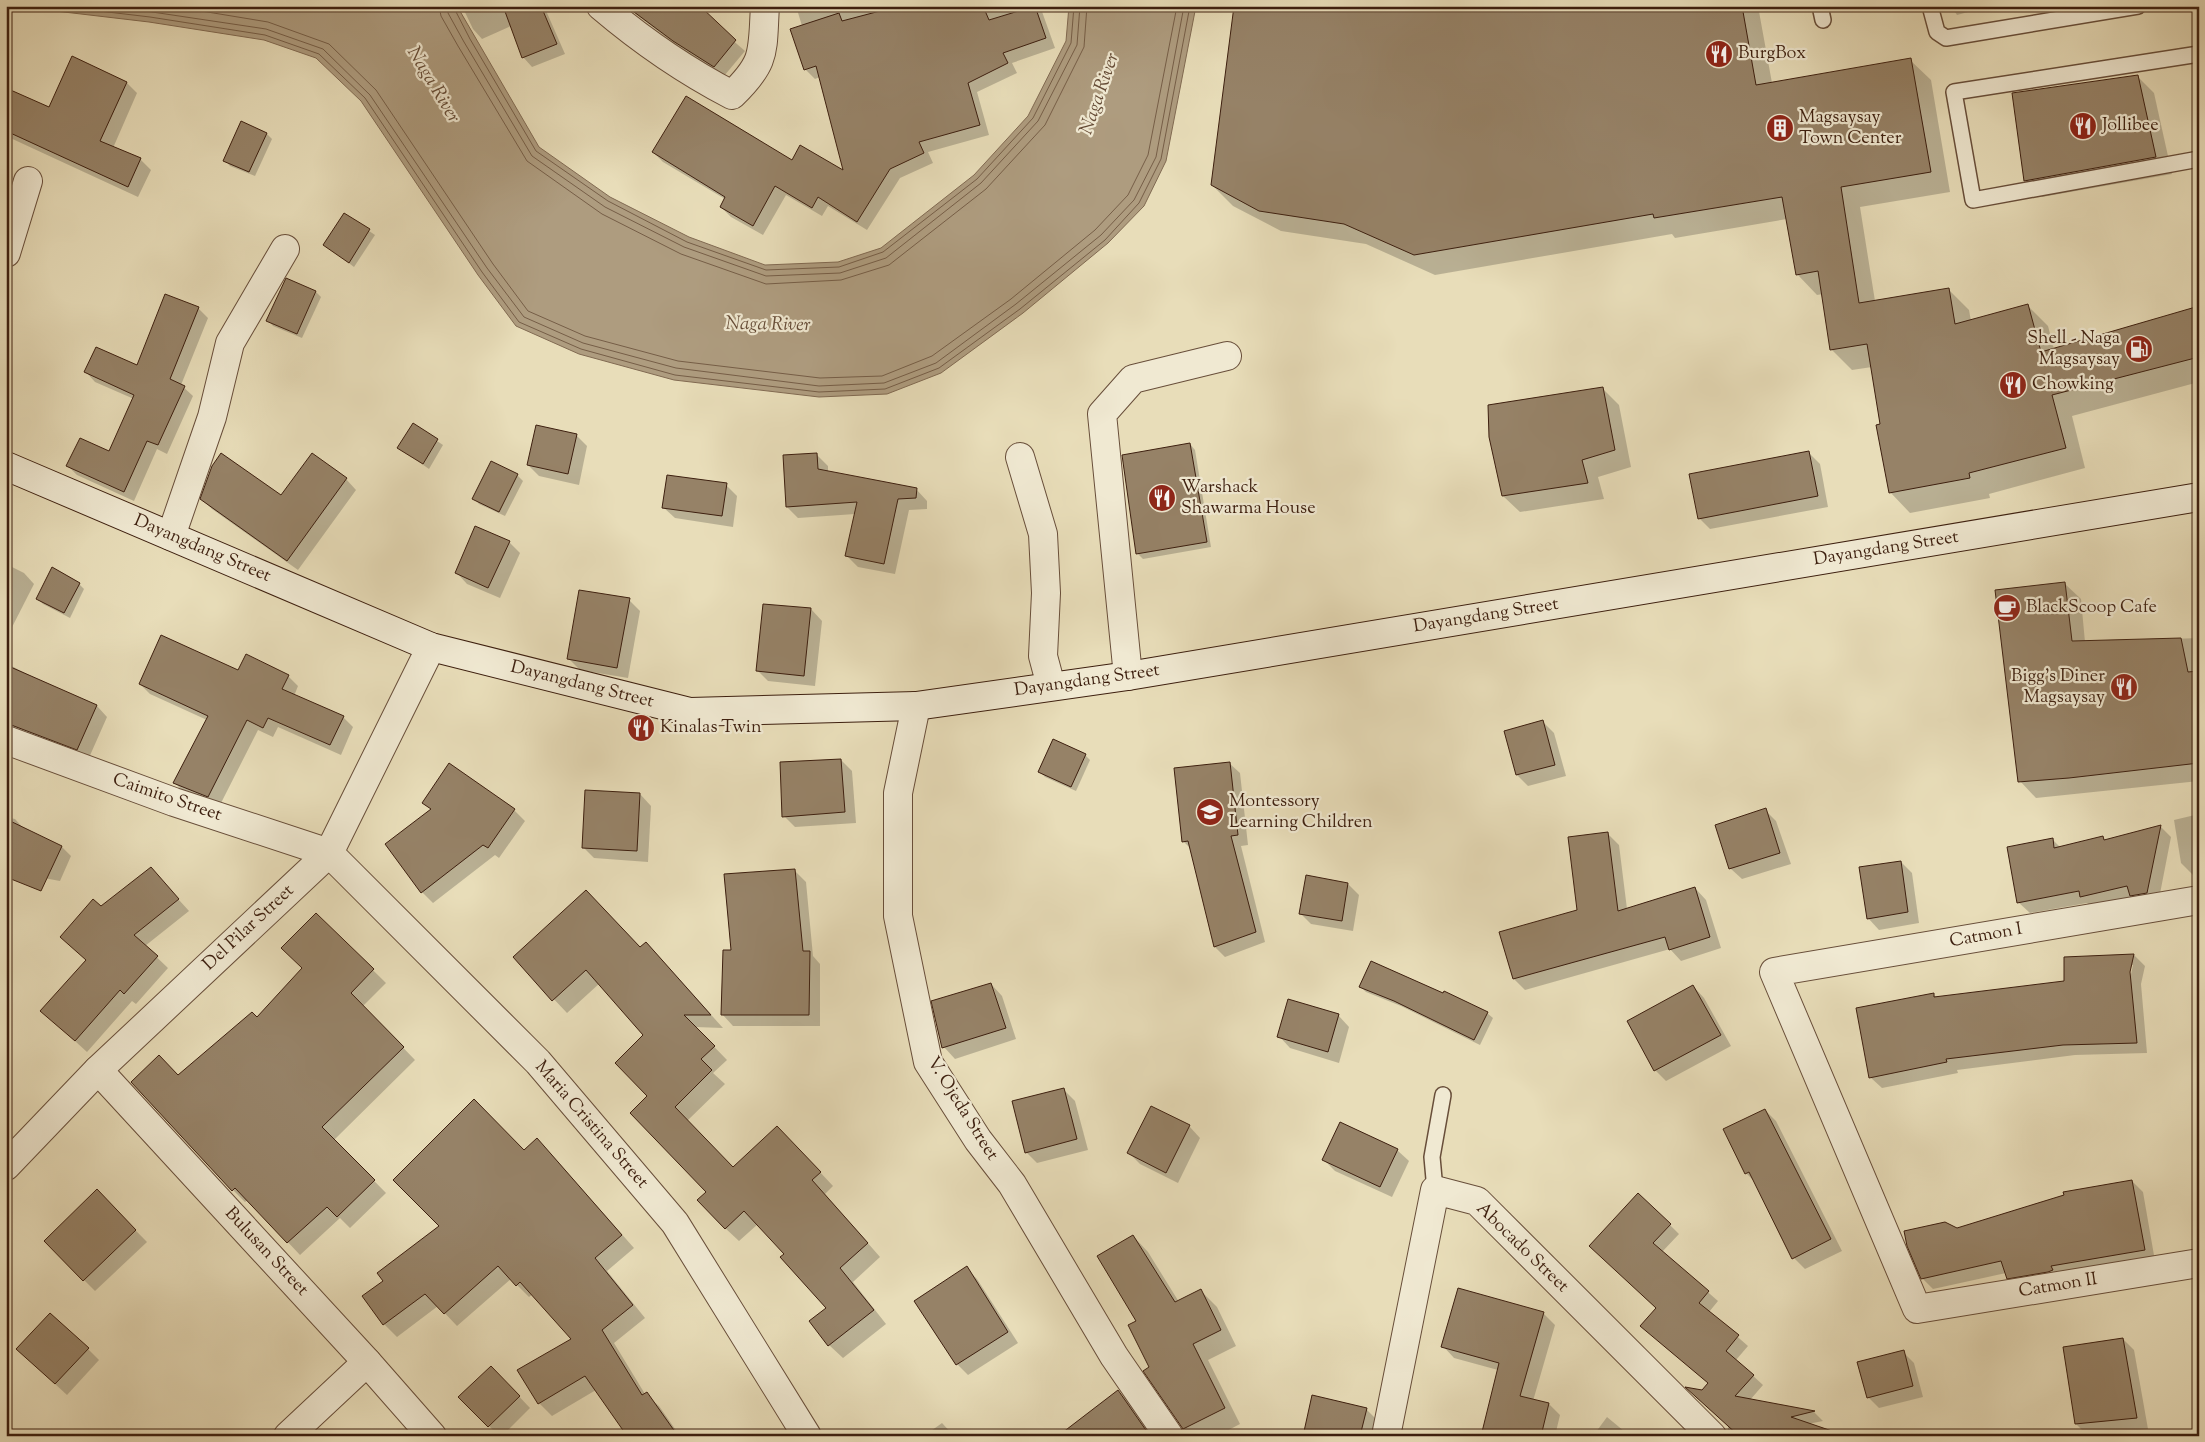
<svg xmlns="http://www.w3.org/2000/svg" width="2205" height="1442" font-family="'Sorts Mill Goudy',serif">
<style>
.water{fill:#ae9c7f;stroke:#816a52}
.shadow{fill:#0003;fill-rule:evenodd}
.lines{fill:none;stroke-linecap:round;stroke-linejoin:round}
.shore{stroke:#765e47;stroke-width:1}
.building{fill:#968267;stroke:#3d1f0f}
.service-casing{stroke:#684e3a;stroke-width:18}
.minor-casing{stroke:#684e3a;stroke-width:30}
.secondary-casing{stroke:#3d1f0f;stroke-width:30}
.service{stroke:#f0e9d2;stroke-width:15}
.minor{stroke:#f0e9d2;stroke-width:28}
.secondary{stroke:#f0e9d2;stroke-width:28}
.labels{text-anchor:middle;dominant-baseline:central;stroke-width:4.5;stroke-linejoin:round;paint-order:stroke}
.poi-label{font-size:18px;fill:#3d1f0f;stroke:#f0e9d2;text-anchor:start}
.street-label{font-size:18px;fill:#3d1f0f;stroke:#f0e9d2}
.water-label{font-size:19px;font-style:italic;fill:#654b36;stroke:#f0e9d2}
</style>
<rect width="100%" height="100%" fill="#e8ddb9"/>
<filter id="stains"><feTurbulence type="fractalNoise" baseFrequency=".004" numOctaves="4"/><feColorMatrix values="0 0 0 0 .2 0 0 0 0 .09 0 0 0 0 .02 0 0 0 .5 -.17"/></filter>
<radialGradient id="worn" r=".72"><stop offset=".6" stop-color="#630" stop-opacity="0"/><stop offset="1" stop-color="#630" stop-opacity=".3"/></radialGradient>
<polygon class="water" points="13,6 457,6 539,147 610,197 689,237 765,265 838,262 881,248 974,175 1028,116 1066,41 1069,6 1196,6 1166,161 1144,206 1108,243 1023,313 941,373 887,394 819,397 674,380 579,354 516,326 478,275 361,101 316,58 264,40 149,22"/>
<g class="shadow">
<polygon points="462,6 544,6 565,54 532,67 523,57 511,26 482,39 473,29"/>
<polygon points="625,6 693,6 745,51 724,76 684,51"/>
<polygon points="796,6 1040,6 1055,48 1012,63 1017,73 977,92 989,135 928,152 933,163 900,178 867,230 828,206 822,216 786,195 763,235 731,217 721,207 725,199 663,162 653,152 792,161 845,173 820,77 815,79 805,69 802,26"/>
<polygon points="1235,6 1758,6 1772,83 1910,60 1931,80 1950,192 1860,207 1875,301 1949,290 1969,310 1971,321 2028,306 2048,326 2054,349 2199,307 2199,382 2072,416 2085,468 1989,494 1990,498 1910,513 1890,492 1872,367 1852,370 1831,349 1823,294 1817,295 1797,274 1787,219 1675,238 1672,234 1435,275 1366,244 1281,231 1233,206 1212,185"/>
<polygon points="1951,6 1990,6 1957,15"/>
<polygon points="73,58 127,83 137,93 113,148 140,159 151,170 138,197 6,136 6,89 50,109"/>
<polygon points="2137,76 2154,93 2172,174 2042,197 2025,181"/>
<polygon points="242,122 267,134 272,139 255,176 230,166 225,160"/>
<polygon points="344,214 375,235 354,267 325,245"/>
<polygon points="287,279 316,292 321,297 302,338 273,326 268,320"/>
<polygon points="166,295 198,308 208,318 181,385 193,396 167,454 157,449 134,501 77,475 68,466 110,453 134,399 95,382 86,372 137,367"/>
<polygon points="1602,388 1619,405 1631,467 1598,477 1604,499 1520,512 1503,496"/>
<polygon points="413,425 443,445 429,469 399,448"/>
<polygon points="576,435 587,446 579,485 539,476 528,465"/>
<polygon points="1190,444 1195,450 1211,547 1143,559 1137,553"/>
<polygon points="1809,453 1820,464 1828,507 1710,529 1699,518"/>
<polygon points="816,454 828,466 828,472 916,489 927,501 927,509 909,510 895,574 858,567 847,556 855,514 798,518 787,507"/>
<polygon points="492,463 517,475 523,481 505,516 479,504 474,498"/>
<polygon points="346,479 356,490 298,570 212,509 202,499 281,497"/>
<polygon points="726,485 737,496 733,527 675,518 663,507"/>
<polygon points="509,542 520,553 500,598 467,584 456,572"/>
<polygon points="6,564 24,573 34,584 6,639"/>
<polygon points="2064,583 2081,599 2085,642 2199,638 2199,781 2036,798 2020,781"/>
<polygon points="79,584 84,589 70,618 43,604 37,598"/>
<polygon points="629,600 640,611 628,678 580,670 569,659"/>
<polygon points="811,609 822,621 815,686 768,681 757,670"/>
<polygon points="6,663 40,681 97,706 107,717 88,760 6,734"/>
<polygon points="238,672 288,676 298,686 294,696 343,717 353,727 341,755 278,727 273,737 258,730 219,807 185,793 175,783 207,720 150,694 140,684"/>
<polygon points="1543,722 1554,733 1566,776 1528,786 1517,775"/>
<polygon points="1085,755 1090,760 1076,791 1045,777 1040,772"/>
<polygon points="841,760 852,771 856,823 795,827 784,816"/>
<polygon points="1229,763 1240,773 1248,845 1241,846 1265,942 1225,957 1215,947 1191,849 1183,841"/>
<polygon points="640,794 651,806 648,862 594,858 583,847"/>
<polygon points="424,802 514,810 525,821 499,858 495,855 433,903 422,892 432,810"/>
<polygon points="1765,810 1776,821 1791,864 1742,879 1730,868"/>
<polygon points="2199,814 2199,880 2198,880 2181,863 2174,820"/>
<polygon points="6,817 15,819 24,829 62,847 71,856 60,881 6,871"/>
<polygon points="2160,826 2171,837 2158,904 2092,907 2087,903 2030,913 2018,902 2052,839 2061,848 2102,838 2106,841"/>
<polygon points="1608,834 1619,845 1627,909 1695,888 1706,900 1721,948 1681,961 1670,949 1525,990 1514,979 1578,911"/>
<polygon points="1901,862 1912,873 1919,923 1879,930 1868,918"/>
<polygon points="151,869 189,911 145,946 168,968 136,1004 132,1001 87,1052 42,1011 87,960 101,908"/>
<polygon points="795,871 806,882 813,956 820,964 820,1026 733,1026 722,1014"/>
<polygon points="1348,884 1359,895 1353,931 1311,924 1300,913"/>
<polygon points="316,914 386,983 363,1006 415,1060 334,1140 386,1193 350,1228 340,1218 300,1255 248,1200 245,1202 233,1190 132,1082 178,1077 257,1019 303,968"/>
<polygon points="2193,939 2199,939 2199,980"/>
<polygon points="640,948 659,957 723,1028 695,1027 727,1060 713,1073 725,1084 687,1121 733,1168 791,1141 833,1186 825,1194 880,1257 853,1282 886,1324 843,1358 829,1345 827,1308 786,1254 758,1224 739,1241 725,1228 708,1192 649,1096 645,1035 600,983 567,1013 514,957"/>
<path d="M2134 955 2145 966 2141 984 2147 1053 2075 1055 1957 1070 1958 1073 1882 1088 1870 1077 1933 994 1937 998 2066 982 2065 958ZM2131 965H2133L2130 979 2128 978Z"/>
<polygon points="991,984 1002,996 1016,1039 955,1059 944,1047"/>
<polygon points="1693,986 1704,998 1731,1046 1666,1081 1655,1070"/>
<polygon points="1361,987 1443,995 1487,1013 1493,1018 1480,1045 1401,1006 1366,992"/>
<polygon points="1338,1015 1349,1027 1339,1063 1290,1048 1279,1036"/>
<polygon points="1064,1090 1075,1101 1088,1150 1037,1163 1026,1152"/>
<polygon points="1765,1110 1776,1121 1842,1251 1805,1269 1794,1258 1757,1184 1746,1173"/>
<polygon points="1341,1123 1397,1150 1409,1161 1392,1197 1335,1171 1323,1159"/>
<polygon points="1189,1126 1200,1138 1178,1183 1140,1164 1129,1153"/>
<polygon points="524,1152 549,1152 634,1248 607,1271 645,1318 614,1343 645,1394 659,1406 680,1436 629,1436 596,1390 552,1416 539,1403 573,1339 533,1294 529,1297 511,1279 457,1326 438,1306 397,1337 384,1324 364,1297 385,1281"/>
<polygon points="2132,1181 2143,1192 2155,1261 2019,1289 2008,1278 2006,1273 1933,1289 1922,1278 1957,1229"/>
<polygon points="97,1191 147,1242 95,1291 45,1241"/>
<polygon points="1670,1225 1679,1234 1662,1252 1718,1301 1709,1312 1748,1346 1736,1360 1763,1385 1750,1400 1814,1412 1823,1421 1808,1424 1841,1436 1733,1436 1728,1431 1728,1425 1703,1392 1709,1384 1657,1309 1600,1255"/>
<polygon points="1133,1236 1148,1252 1179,1302 1201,1291 1217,1307 1236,1346 1208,1360 1240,1424 1217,1436 1191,1436 1184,1429 1150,1367 1137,1322"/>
<polygon points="966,1268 977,1279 1018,1343 968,1375 957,1364"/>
<polygon points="1544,1314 1555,1325 1533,1401 1549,1404 1560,1415 1555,1436 1482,1436 1498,1370 1454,1358 1443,1346"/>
<polygon points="2123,1339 2134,1350 2148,1429 2087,1435 2076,1424"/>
<polygon points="88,1349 99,1360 67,1395 29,1360"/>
<polygon points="1903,1352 1914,1363 1923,1397 1879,1408 1868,1397"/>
<polygon points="491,1367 530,1408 502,1436 499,1436 460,1397"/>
<polygon points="1118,1391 1127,1400 1151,1436 1064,1436"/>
<polygon points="1366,1409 1377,1420 1374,1436 1304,1436"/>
<polygon points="1607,1417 1630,1436 1593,1436"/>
<polygon points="942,1423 954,1436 924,1436"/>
</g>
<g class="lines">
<g class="shore">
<polyline points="57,6 150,17 265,35 319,54 365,98 482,272 519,322 581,349 675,375 819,392 885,389 939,368 1020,309 1105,240 1139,203 1161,159 1190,6"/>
<polyline points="112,6 266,29 323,49 370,95 487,268 524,317 583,343 676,368 819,386 884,383 936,363 1016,304 1101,235 1134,200 1156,157 1184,6"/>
<polyline points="171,6 268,22 329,44 376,90 493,264 528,311 585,336 678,361 820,378 882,376 932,356 1011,299 1095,230 1128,195 1148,155 1177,6"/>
<polyline points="439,6 441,16 458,46 527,161 602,214 681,254 766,284 841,280 889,265 986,189 1045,125 1084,47 1087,6"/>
<polyline points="447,6 448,13 464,42 532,156 605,207 684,247 766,276 840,273 886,258 981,183 1038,121 1077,45 1080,6"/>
<polyline points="453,6 470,39 536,151 608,201 687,242 766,270 839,267 883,252 977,179 1033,118 1071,43 1074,6"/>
</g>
</g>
<g class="building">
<polygon points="503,6 541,6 557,44 522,58"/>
<polygon points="626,6 700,6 736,40 714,67 673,41"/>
<polygon points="899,6 983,6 989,20 1035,6 1046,38 1003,53 1008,63 968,83 980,125 919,142 924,153 890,169 857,222 818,197 812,208 775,186 753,226 720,207 725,197 652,152 686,96 792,160 800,145 843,170 816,66 804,70 790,29 839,13 842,21"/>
<polygon points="1234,6 1742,6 1756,85 1911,58 1931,172 1841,187 1859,303 1949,288 1955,324 2028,304 2041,352 2199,306 2199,357 2052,395 2066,448 1969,473 1970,478 1889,493 1876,425 1880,424 1867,344 1830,350 1818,271 1796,275 1782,197 1654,218 1653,214 1414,255 1344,224 1259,211 1211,185"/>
<polygon points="72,56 127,82 100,141 141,158 128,187 6,131 6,88 49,107"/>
<polygon points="2138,75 2156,157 2024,181 2012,93"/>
<polygon points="241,121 267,133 249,172 223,161"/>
<polygon points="344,213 370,229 349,263 323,245"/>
<polygon points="286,278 316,291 297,334 266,321"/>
<polygon points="165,294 199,307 170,379 185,386 158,445 147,441 124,492 66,466 80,438 109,451 134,395 84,372 96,347 137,365"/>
<polygon points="1603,387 1615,450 1582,460 1588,483 1502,496 1489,437 1488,405"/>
<polygon points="413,423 438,439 423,464 397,448"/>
<polygon points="536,425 577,434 568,474 527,465"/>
<polygon points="1190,443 1207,542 1136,554 1122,455"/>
<polygon points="1809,451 1818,496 1698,519 1689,474"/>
<polygon points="221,453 281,495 312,453 347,478 287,561 200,499 212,466"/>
<polygon points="817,453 818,469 917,488 916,498 898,499 884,564 845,556 857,502 786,507 783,455"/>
<polygon points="491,461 518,474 499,512 472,499"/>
<polygon points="667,475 727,483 722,516 662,508"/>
<polygon points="475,526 510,541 488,588 455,573"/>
<polygon points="52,567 80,583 64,613 36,599"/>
<polygon points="2065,582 2072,641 2181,638 2188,672 2199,671 2199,763 2069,778 2018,782 1995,590"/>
<polygon points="579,590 630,598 617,668 567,659"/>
<polygon points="763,604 811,608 804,676 756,671"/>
<polygon points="161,635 238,670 246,654 289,675 282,689 344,716 330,745 268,718 263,728 247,720 208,797 173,783 208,716 139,684"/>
<polygon points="6,665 97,705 77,750 6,723"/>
<polygon points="1543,720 1555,765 1516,775 1504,731"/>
<polygon points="1053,739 1086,754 1071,787 1038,772"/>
<polygon points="841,759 845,812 782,817 780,762"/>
<polygon points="1230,762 1238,835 1231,836 1256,932 1214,947 1188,841 1182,842 1174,768"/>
<polygon points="449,763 515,809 488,848 483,845 421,893 385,844 431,809 422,803"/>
<polygon points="585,790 640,793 637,851 582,848"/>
<polygon points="1766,808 1780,853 1729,869 1715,825"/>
<polygon points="6,819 62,846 41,891 6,877"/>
<polygon points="2161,825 2147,893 2130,896 2127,886 2080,897 2079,891 2017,903 2007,847 2053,838 2054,848 2103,836 2104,840"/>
<polygon points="1608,832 1618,911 1695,887 1710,937 1669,950 1665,937 1513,979 1499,932 1577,910 1568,837"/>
<polygon points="1901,861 1908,912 1867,919 1859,867"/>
<polygon points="151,867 179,899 134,935 158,956 124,994 120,990 75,1041 40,1011 86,960 60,937 93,899 101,906"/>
<polygon points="795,869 803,951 810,951 809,1015 721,1015 723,950 731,950 724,874"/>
<polygon points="1306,875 1348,883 1342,921 1299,914"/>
<polygon points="586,890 640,947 646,942 711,1015 684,1015 715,1046 701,1059 712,1070 675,1107 733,1167 777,1126 821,1172 812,1180 868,1243 840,1268 874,1310 828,1346 809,1321 826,1308 780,1257 784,1254 744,1211 725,1229 697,1200 706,1192 630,1113 647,1096 615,1063 643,1035 586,970 552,1001 513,957"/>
<polygon points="316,913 374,969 351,993 404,1047 322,1127 375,1180 337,1217 327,1207 287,1243 235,1188 232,1191 131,1082 159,1055 178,1075 252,1012 257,1017 302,968 281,948"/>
<polygon points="2134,954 2130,972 2137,1043 2063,1045 1946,1059 1947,1062 1869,1078 1856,1008 1934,993 1934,997 2064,981 2064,957"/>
<polygon points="1371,961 1443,993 1444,991 1488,1012 1474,1040 1394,1001 1359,987"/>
<polygon points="991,983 1006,1028 942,1048 931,1001"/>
<polygon points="1693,985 1721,1035 1654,1071 1627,1021"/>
<polygon points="1288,999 1339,1014 1328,1052 1277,1037"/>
<polygon points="1064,1088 1077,1139 1025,1153 1012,1101"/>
<polygon points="474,1099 524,1150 537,1138 622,1235 595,1258 633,1305 602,1330 642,1395 647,1392 678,1436 627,1436 585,1376 538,1404 517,1370 571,1339 520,1282 516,1286 498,1266 444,1314 425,1294 383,1325 362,1296 383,1281 377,1273 439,1226 393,1180"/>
<polygon points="1151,1106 1190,1125 1166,1173 1127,1153"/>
<polygon points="1765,1109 1831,1239 1792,1259 1749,1172 1745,1174 1723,1129"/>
<polygon points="1340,1122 1398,1149 1380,1187 1322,1160"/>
<polygon points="2132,1180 2145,1250 2051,1266 2053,1270 2048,1272 2007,1279 2001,1261 1921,1279 1907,1246 1904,1231 1945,1222 1957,1228 2064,1195 2063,1192"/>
<polygon points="97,1189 136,1230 83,1281 44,1241"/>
<polygon points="1638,1193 1671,1224 1653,1243 1709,1291 1699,1303 1739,1335 1726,1351 1754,1375 1735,1396 1815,1411 1791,1417 1832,1431 1831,1436 1739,1436 1685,1387 1702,1390 1708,1383 1640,1326 1656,1308 1589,1246"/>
<polygon points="1133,1235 1175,1302 1201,1289 1221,1330 1193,1344 1225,1408 1183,1429 1143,1371 1149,1367 1128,1325 1136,1321 1097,1256"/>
<polygon points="967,1266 1008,1332 956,1365 914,1301"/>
<polygon points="1458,1288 1544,1312 1520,1396 1549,1403 1541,1436 1481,1436 1499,1363 1441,1347"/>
<polygon points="50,1313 89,1348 55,1384 16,1349"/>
<polygon points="2123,1338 2137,1418 2075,1424 2063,1347"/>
<polygon points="1904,1350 1913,1386 1867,1398 1857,1362"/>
<polygon points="491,1366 520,1396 488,1427 458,1397"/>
<polygon points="1118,1390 1150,1436 1058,1436"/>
<polygon points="1312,1395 1367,1408 1360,1436 1303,1436"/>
</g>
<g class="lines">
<g class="service-casing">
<g id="service">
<polyline points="1820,6 1823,20"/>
<polyline points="1930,6 1937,32 1946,38 2138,6"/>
<polyline points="2199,54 1954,92 1973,200 2199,159"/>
<polyline points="1435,1190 1432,1157 1443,1095"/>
</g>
</g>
<g class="minor-casing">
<g id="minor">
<path d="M601 6C641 40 686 71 732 95 767 61 762 52 765 6"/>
<polyline points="6,253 28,181"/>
<polyline points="1020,457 1043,534 1046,593 1043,656 1051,686"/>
<polyline points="171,536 212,417 230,343 285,249"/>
<polyline points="1128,676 1102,414 1133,379 1227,356"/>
<polyline points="916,706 898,793 898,916 928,1062 978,1140 1012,1184 1114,1356 1169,1436"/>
<polyline points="6,740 174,802 329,853 538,1062 675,1223 807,1436"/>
<polyline points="2199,900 1774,972 1917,1309 2199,1263"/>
<polyline points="98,1070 367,1362 432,1436"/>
<polyline points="6,1166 98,1070 329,853 431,647"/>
<polyline points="288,1436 367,1362"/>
<polyline points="1386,1436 1435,1190 1477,1201 1712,1436"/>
</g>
</g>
<g class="secondary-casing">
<polyline id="secondary" points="6,466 431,647 690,712 916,706 1128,676 2199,497"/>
</g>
<use href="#service" class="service"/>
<use href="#minor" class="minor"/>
<use href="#secondary" class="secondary"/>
</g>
<defs>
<g id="restaurant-disc" transform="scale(1.4375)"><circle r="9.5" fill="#8f2418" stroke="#f0e9d2"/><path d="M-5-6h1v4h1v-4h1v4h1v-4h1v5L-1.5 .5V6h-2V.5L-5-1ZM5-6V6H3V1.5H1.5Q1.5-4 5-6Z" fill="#fff"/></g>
<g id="building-disc" transform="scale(1.4375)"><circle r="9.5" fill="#8f2418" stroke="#f0e9d2"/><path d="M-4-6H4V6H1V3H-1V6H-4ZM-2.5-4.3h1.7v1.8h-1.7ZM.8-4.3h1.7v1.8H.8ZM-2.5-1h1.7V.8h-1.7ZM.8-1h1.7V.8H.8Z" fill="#fff"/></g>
<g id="fuel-disc" transform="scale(1.4375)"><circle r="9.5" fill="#8f2418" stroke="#f0e9d2"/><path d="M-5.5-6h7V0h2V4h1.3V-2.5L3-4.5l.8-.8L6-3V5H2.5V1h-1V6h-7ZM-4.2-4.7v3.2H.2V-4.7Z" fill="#fff"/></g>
<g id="cafe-disc" transform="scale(1.4375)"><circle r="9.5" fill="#8f2418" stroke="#f0e9d2"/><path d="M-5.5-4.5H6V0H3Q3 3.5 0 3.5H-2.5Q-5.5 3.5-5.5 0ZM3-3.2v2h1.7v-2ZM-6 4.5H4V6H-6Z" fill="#fff"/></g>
<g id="school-disc" transform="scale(1.4375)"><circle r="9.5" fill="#8f2418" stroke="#f0e9d2"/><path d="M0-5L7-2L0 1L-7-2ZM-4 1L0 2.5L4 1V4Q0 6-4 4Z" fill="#fff"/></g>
</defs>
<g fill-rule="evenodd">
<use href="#restaurant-disc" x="1719" y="54"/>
<use href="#restaurant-disc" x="2083" y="126"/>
<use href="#building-disc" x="1780" y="128"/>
<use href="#fuel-disc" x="2139" y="349"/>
<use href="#restaurant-disc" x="2013" y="385"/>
<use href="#restaurant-disc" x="1162" y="498"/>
<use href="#cafe-disc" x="2007" y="608"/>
<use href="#restaurant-disc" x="2124" y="687"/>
<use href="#restaurant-disc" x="641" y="728"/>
<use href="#school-disc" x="1210" y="812"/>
</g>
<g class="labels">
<g class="poi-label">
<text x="1738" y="54">BurgBox</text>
<text x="1799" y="118">Magsaysay<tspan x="1799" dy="21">Town Center</tspan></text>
<text x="2102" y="126">Jollibee</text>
<text x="2120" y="339" text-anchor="end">Shell - Naga<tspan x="2120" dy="21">Magsaysay</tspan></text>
<text x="2032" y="385">Chowking</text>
<text x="1181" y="488">Warshack<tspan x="1181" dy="21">Shawarma House</tspan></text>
<text x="2026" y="608">BlackScoop Cafe</text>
<text x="2105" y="677" text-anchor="end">Bigg's Diner<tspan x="2105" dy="21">Magsaysay</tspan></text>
<text x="660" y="728">Kinalas Twin</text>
<text x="1229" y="802">Montessory<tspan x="1229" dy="21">Learning Children</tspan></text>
</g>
<g class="street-label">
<text transform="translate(202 549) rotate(23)">Dayangdang Street</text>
<text transform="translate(1886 549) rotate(-9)">Dayangdang Street</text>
<text transform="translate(1486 616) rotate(-9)">Dayangdang Street</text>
<text transform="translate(1087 681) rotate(-8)">Dayangdang Street</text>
<text transform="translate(582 685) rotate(14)">Dayangdang Street</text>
<text transform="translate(167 798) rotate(19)">Caimito Street</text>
<text transform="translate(249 928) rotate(-43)">Del Pilar Street</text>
<text transform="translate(1986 936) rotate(-10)">Catmon I</text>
<text transform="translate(962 1109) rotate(58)">V. Ojeda Street</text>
<text transform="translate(591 1125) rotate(49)">Maria Cristina Street</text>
<text transform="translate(1522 1248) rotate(44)">Abocado Street</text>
<text transform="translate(266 1252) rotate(47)">Bulusan Street</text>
<text transform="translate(2058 1286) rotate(-9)">Catmon II</text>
</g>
<g class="water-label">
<text transform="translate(433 85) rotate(59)">Naga River</text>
<text transform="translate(1100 94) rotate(-71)">Naga River</text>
<text transform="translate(768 325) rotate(1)">Naga River</text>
</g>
</g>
<rect width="2205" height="1442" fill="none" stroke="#e8ddb9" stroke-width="25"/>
<rect x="8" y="8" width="2190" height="1427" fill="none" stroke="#3d1f0f" stroke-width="2.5"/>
<rect x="12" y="12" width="2180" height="1417" fill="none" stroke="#3d1f0f"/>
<rect width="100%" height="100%" filter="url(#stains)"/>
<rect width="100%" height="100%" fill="url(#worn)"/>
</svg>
